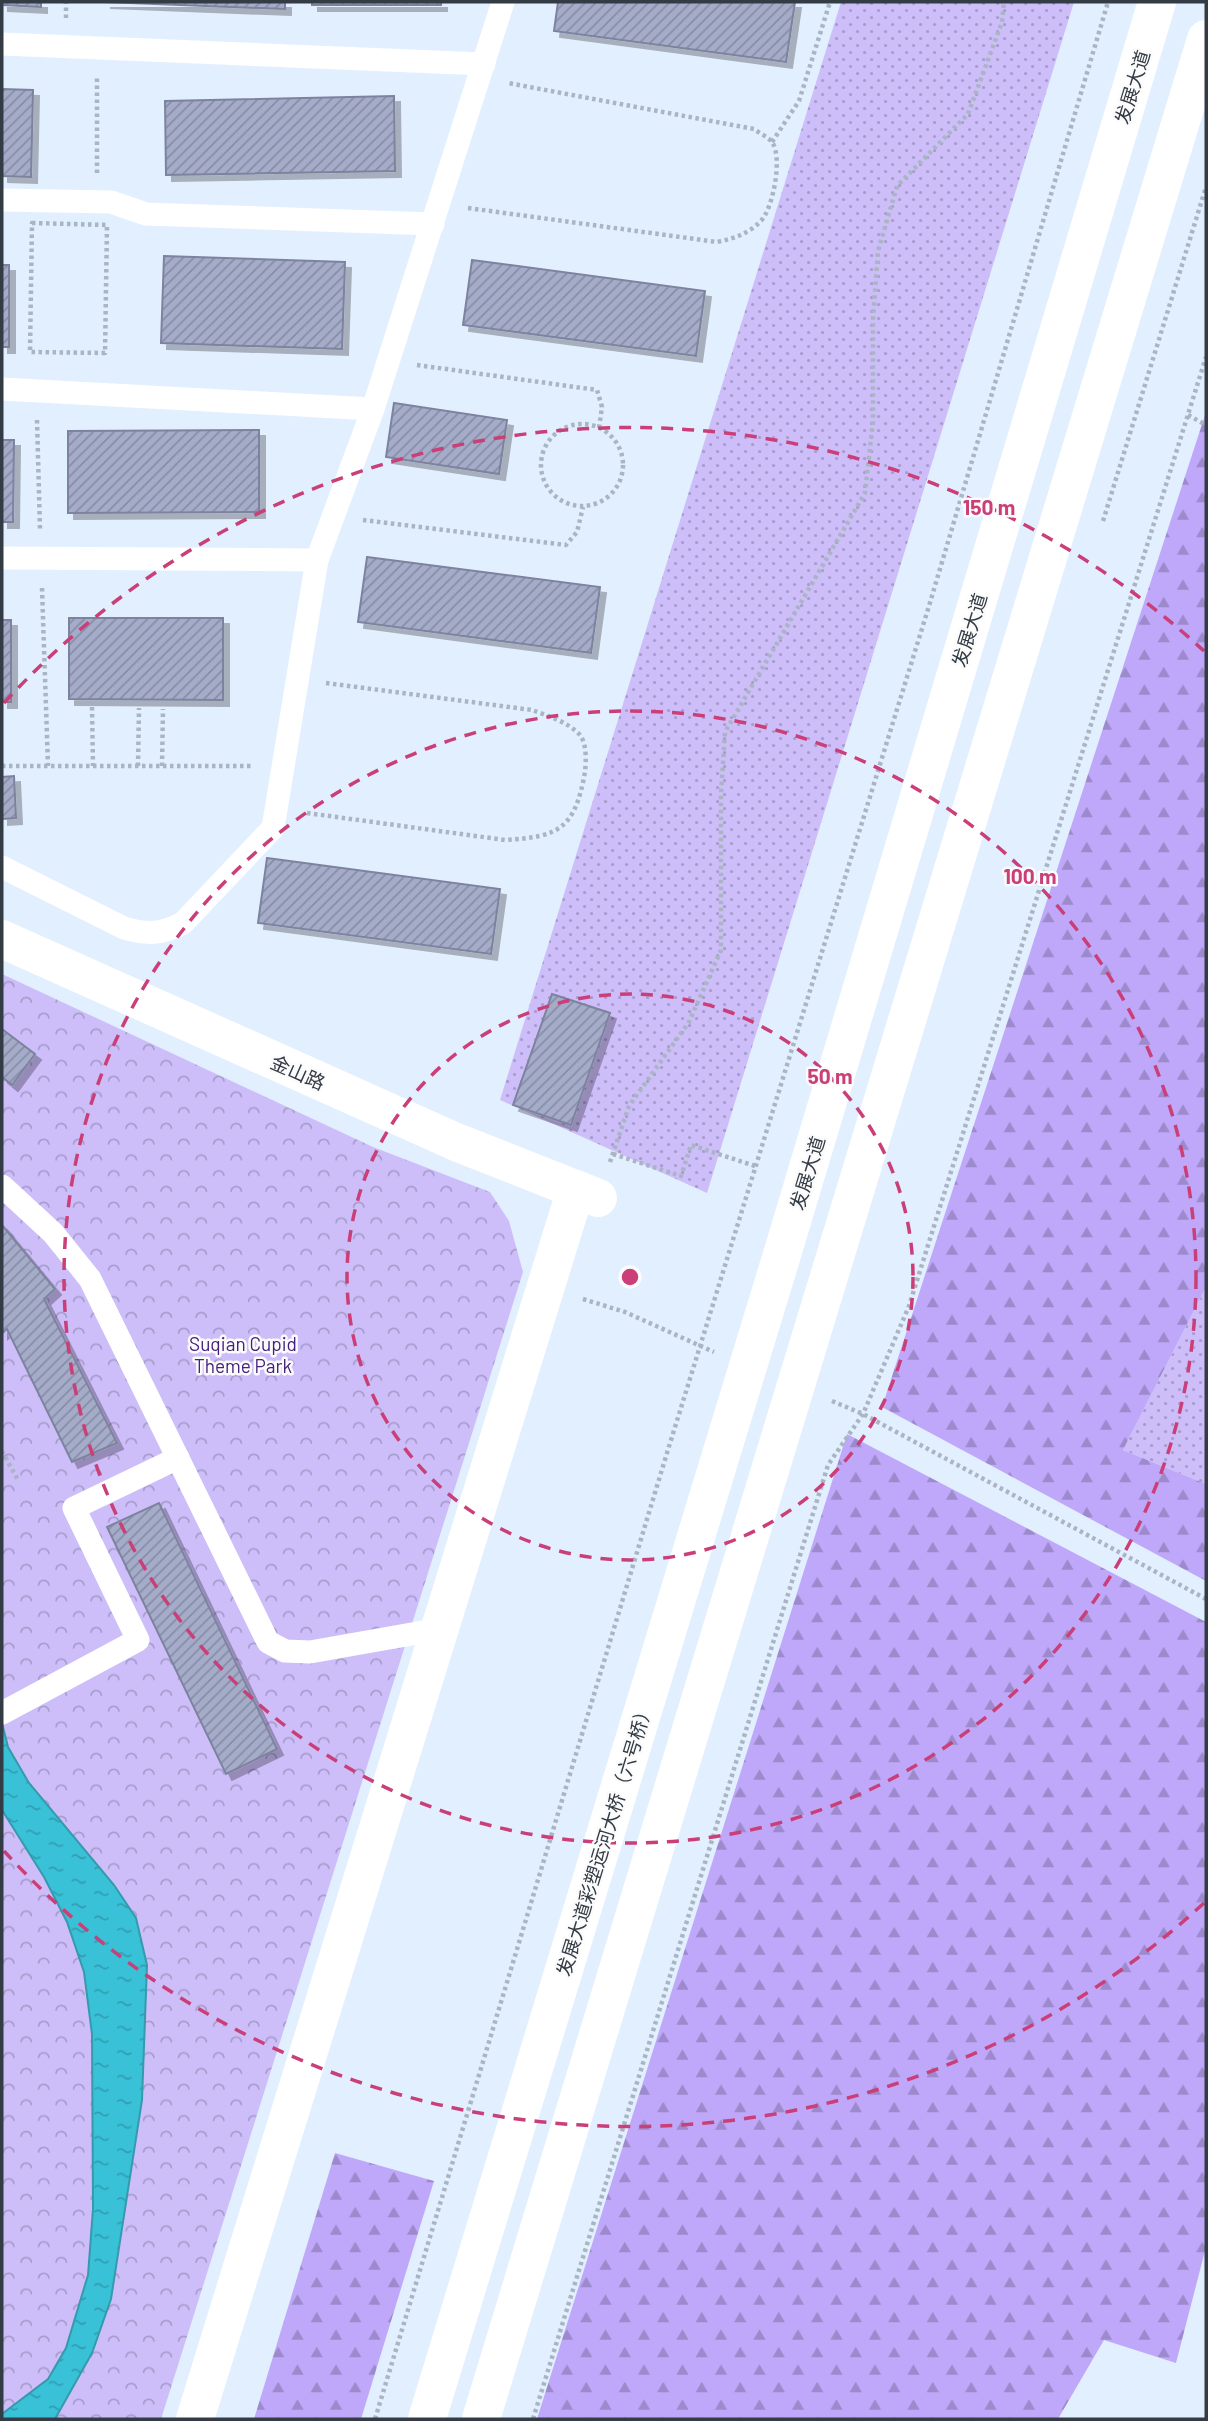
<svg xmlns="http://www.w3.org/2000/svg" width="1208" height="2421" font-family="Barlow,'Noto Sans SC',sans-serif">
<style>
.grass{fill:url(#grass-dots)}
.forest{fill:url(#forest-firs)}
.park{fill:url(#park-crowns)}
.water{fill:url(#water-ripples);stroke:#3799ac;stroke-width:2}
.building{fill:url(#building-hatch);stroke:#7d839f;stroke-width:2;filter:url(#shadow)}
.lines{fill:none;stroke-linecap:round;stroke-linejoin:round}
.path{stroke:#aab5c3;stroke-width:4.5;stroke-dasharray:3.5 3.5;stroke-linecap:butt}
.service{stroke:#fff;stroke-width:23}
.minor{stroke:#fff;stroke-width:38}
.tertiary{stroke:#fff;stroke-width:38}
.primary{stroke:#fff;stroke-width:38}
.ring{fill:none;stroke:#ca3f77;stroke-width:3.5;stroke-dasharray:12 9}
.labels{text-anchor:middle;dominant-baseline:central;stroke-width:5;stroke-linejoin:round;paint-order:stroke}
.street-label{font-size:19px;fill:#333b45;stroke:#fbfbfb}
.park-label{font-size:19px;fill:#45207d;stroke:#fbfbfb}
.centre{fill:#ca3f77;stroke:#fbfbfb;stroke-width:3.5}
.ring-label{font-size:21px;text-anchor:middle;font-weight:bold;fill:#ca3f77;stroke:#fbfbfb;stroke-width:5;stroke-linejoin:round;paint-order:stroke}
</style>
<defs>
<pattern id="grass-dots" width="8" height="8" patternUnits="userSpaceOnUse" patternTransform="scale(1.75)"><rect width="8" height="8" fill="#cdbefa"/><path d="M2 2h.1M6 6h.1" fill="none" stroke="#a79ccc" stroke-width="1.8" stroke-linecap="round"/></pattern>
<pattern id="forest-firs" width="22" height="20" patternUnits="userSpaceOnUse" patternTransform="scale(1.75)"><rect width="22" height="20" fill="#bfa8fa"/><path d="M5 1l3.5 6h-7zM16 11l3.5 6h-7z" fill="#9c8acc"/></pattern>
<pattern id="park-crowns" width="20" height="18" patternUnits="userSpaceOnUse" patternTransform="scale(1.75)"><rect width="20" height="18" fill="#cdbefa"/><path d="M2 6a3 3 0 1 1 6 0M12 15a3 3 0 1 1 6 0" fill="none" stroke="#a79ccc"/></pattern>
<pattern id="water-ripples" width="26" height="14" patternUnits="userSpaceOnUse" patternTransform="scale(1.75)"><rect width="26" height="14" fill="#39c1d8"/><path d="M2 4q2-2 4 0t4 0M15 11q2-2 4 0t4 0" fill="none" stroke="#319eb1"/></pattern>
<pattern id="building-hatch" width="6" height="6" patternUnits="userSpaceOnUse" patternTransform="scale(1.75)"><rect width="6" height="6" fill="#a5acc9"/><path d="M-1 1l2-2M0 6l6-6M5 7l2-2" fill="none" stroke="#878da5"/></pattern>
<filter id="shadow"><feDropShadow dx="6" dy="6" stdDeviation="0" flood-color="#0004"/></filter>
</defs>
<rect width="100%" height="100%" fill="#e2efff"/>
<g class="grass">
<polygon points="841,2 1074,2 707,1193 500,1100"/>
<polygon points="1206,1287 1206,1484 1123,1450"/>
</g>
<g class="forest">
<polygon points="1206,412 1206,1287 1123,1450 1206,1484 1206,1581 882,1407"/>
<polygon points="847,1434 1206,1622 1206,2247 1176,2363 1104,2340 1058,2419 537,2419"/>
<polygon points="335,2153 434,2181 361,2419 254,2419"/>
</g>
<polygon class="park" points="2,974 373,1147 490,1192 509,1221 523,1272 161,2419 2,2419"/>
<polygon class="water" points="2,1723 8,1747 29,1783 114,1885 136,1918 147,1965 142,2100 111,2299 92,2353 55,2419 2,2419 2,2414 48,2379 66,2348 88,2275 93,2209 92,2034 84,1972 67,1922 44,1877 2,1810"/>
<g class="building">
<polygon points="2,2 41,2 41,7 2,5"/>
<polygon points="104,2 285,2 285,9"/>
<rect x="312" y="2" width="129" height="3"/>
<polygon points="558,2 795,2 786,62 554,31"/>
<polygon points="2,89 33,90 31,177 2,176"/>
<polygon points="394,96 395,171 166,175 165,101"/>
<polygon points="164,256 345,262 342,349 161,343"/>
<polygon points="472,260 705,291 696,356 463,325"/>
<rect x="2" y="265" width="7" height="82"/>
<polygon points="394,403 507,420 499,474 386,457"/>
<polygon points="259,430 259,512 68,513 68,431"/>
<polygon points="2,440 14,440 13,522 2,522"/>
<polygon points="367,557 600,587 591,653 358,622"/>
<polygon points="69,618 223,618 223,700 69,699"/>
<rect x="2" y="620" width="9" height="82"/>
<polygon points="14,776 16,818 2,819 2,777"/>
<polygon points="267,858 500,889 491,954 258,923"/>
<polygon points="552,994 610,1013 571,1125 513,1105"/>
<polygon points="2,1029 35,1054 12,1085 2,1077"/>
<polygon points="2,1225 55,1289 44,1299 117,1443 72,1462 7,1329 2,1333"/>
<polygon points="159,1503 277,1749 226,1774 107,1527"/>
</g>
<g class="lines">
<g class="path">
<polyline points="66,18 66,2"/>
<polyline points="772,142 799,101 830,2"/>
<polyline points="97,173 97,77"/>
<path d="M468 208 717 242C735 238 748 234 761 221 773 208 783 158 772 142 768 137 759 133 754 129L508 83"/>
<polygon points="32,223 107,225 105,353 30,352"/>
<polyline points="417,365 597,390 602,407 599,428"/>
<polyline points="1188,415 1206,425"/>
<polyline points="37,420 40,530"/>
<circle cx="582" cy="465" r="41"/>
<polyline points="363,520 566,545 577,532 583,507"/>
<polyline points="1103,521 1206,187"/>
<polyline points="42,588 48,766"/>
<polyline points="92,707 93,766"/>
<polyline points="2,766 253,766"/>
<polyline points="138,766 139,708"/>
<polyline points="162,766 163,709"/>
<path d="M307 813 505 840C560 837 575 828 585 772 586 761 587 744 580 735 568 722 548 716 532 710L326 683"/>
<polyline points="613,1154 681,1176 691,1145 755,1166"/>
<polyline points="610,1162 629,1106 689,1022 721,950 721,795 725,732 865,493 873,421 873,319 878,251 897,186 968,114 1002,22 1004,2"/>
<polyline points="583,1299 625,1312 714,1352"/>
<polyline points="832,1401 863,1414 1206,1599"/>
<polyline points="2,1451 18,1480"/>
<polyline points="375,2419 667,1453 929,606 1108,2"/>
<polyline points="533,2419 828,1465 863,1414 909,1306 1206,357"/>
</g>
<g class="service">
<polyline points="2,44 484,64"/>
<polyline points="2,200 111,202 146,214 433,224"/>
<polyline points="2,389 373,409"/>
<polyline points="2,558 317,560"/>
<path d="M2 867 124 928C148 935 162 934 183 923L273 828 317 560 373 409 503 2"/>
<polyline points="2,1186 53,1233 90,1279 268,1642 285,1651 310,1652 440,1629"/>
<polyline points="2,1713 138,1640 74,1508 178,1458"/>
</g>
<polyline class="minor" points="195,2419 576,1189"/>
<polyline class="tertiary" points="2,939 456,1142 598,1198"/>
<g class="primary">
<polyline points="427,2419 781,1258 1157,2"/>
<polyline points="481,2419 1206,39"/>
</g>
</g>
<g class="ring">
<circle cx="630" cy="1277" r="283"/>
<circle cx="630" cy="1277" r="566"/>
<path d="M1204 1903A849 849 0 0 1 4 1851M4 703A849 849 0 0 1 1204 651"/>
</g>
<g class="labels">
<g class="street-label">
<text transform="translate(1132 87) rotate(-73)">发展大道</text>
<text transform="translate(969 630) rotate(-73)">发展大道</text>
<text transform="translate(298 1072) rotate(24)">金山路</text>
<text transform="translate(807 1173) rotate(-73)">发展大道</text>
<text transform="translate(604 1839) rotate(-73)">发展大道彩塑运河大桥（六号桥）</text>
</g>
<g class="park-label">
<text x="243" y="1343">Suqian Cupid<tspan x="243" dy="22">Theme Park</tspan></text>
</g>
</g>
<circle cx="630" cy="1277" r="10" class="centre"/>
<g class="ring-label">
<text x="989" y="515">150 m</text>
<text x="1030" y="884">100 m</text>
<text x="830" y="1084">50 m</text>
</g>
<rect width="1208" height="2421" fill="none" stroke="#333b45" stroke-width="7"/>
</svg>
